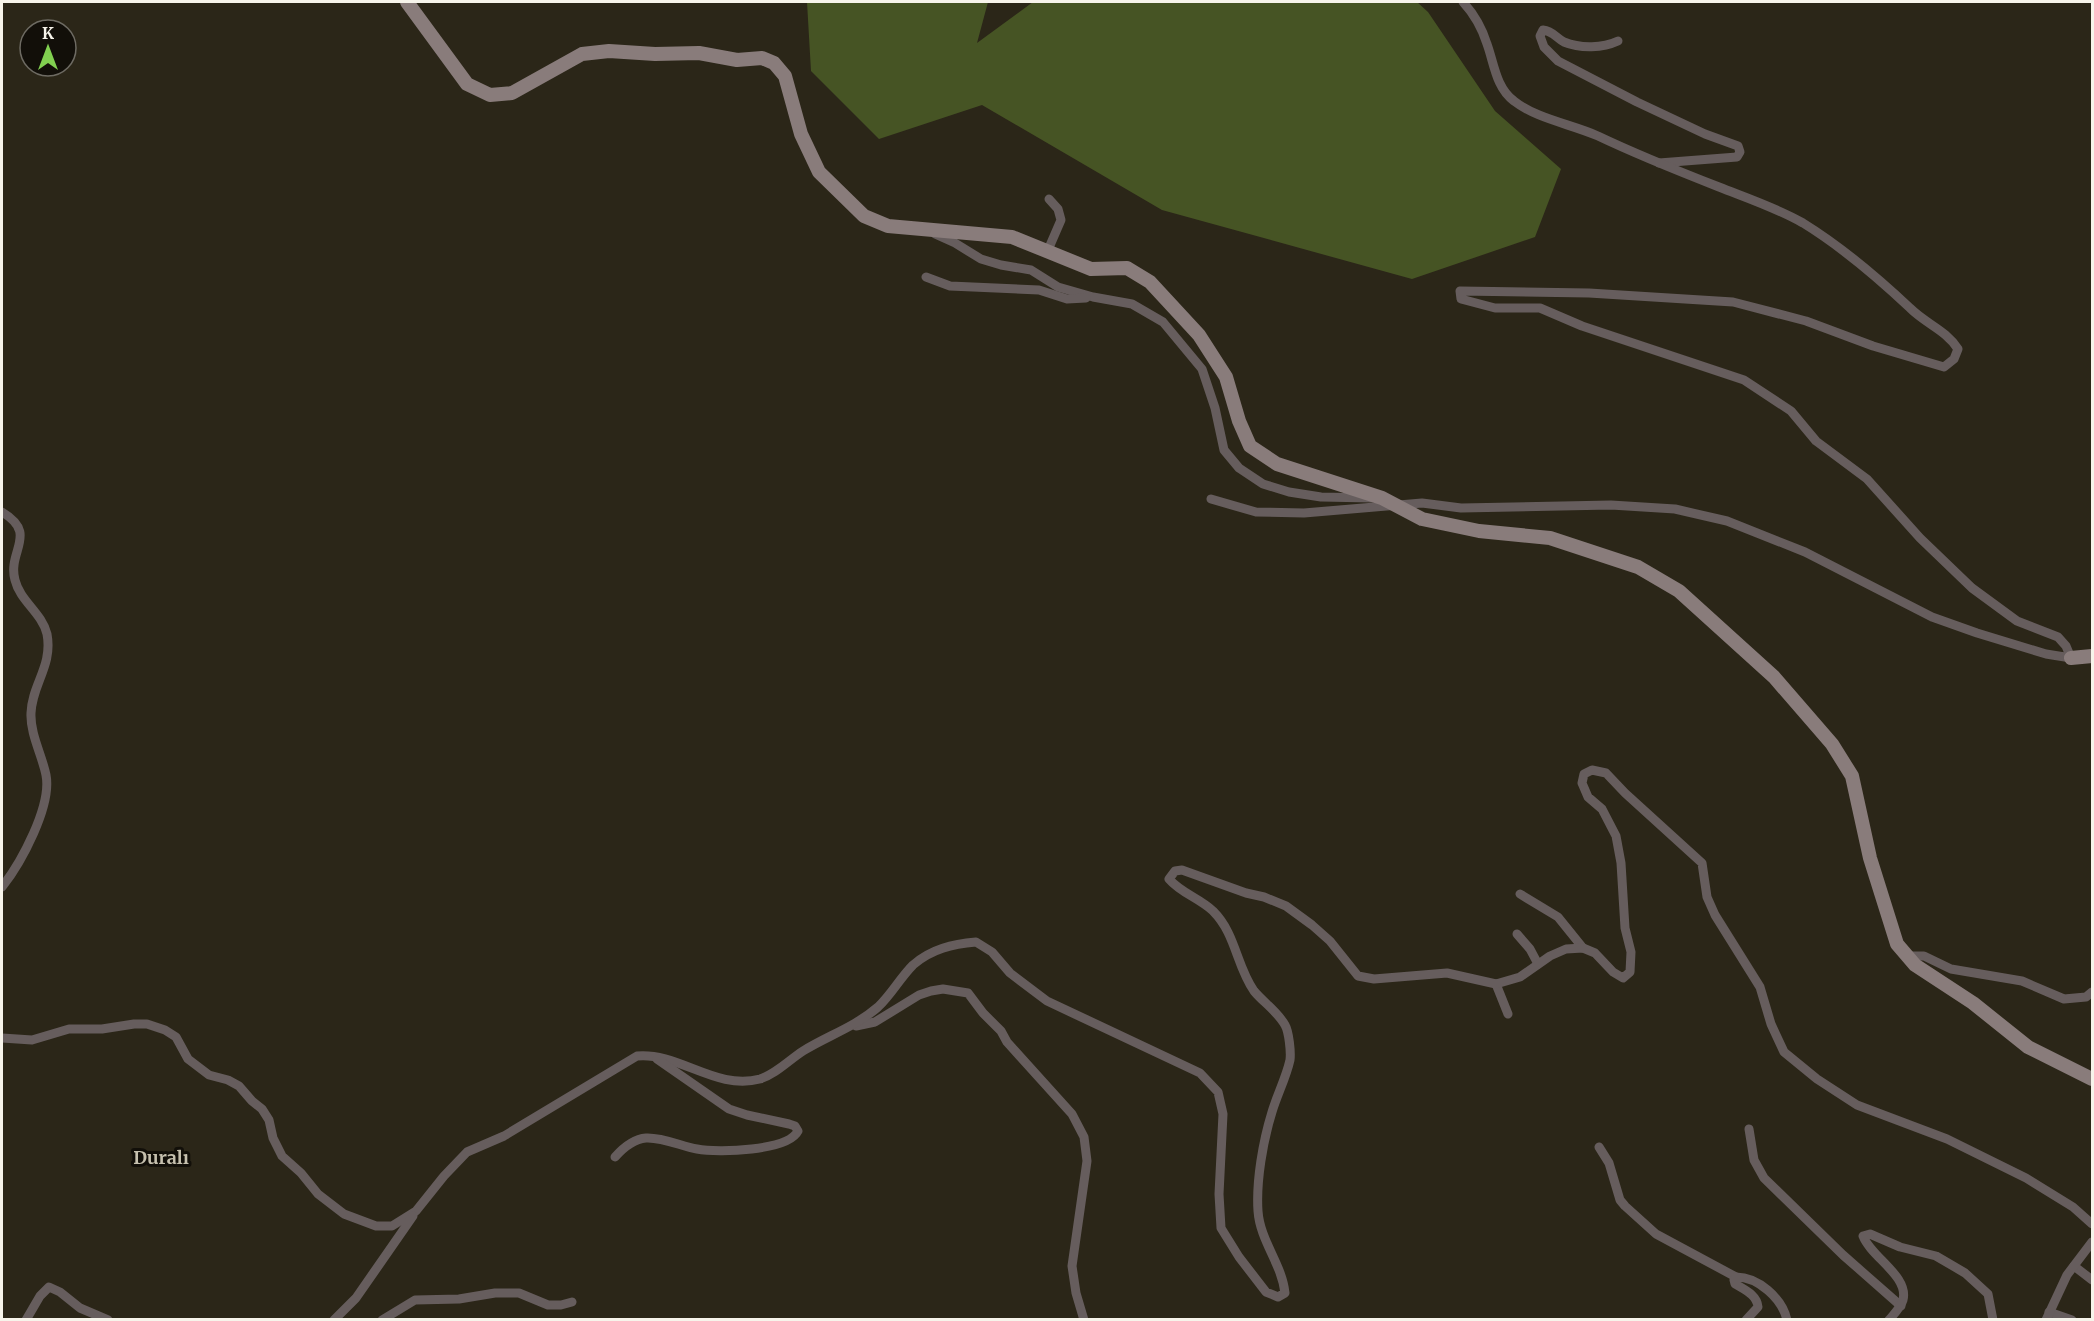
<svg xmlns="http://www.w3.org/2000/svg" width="2094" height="1321" font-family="Merriweather,serif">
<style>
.green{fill:#465424}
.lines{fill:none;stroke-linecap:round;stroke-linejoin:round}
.street{stroke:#665d5d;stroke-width:9}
.secondary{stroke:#897c7b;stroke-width:14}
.labels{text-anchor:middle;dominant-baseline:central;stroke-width:6;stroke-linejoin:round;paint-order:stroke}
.neighbourhood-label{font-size:18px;font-weight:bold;fill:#c6c0ae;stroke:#120f09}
</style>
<rect width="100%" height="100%" fill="#2b2618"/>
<polygon class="green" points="807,2 988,2 977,43 1033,2 1417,2 1428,12 1495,111 1561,169 1535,237 1412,279 1162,210 982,105 879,139 811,71"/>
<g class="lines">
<g class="street">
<path d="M1618 41C1603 48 1581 49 1564 42 1556 38 1553 31 1543 30L1540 36 1544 47 1558 61 1637 102 1705 134 1738 146 1740 152 1737 157 1659 163"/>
<polyline points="935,234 955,243 981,259 1001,265 1031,270 1058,287 1093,297 1132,304 1163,322 1202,369 1215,408 1224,450 1239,468 1263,484 1289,492 1321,497 1372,498"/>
<polyline points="1048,250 1061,220 1058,209 1049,199"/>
<polyline points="926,277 950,286 1039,290 1067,299 1086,298"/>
<path d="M1211 499 1256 512 1304 513 1422 503 1461 508 1611 505 1675 509 1727 521 1805 552 1932 617 1977 633 2046 654 2071 658 2066 646 2058 637 2017 621 1972 588 1920 538 1867 479 1816 441 1791 411 1744 380 1582 326 1540 308H1495L1461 299 1460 291 1589 293 1733 302 1806 321 1873 346 1944 367 1954 359 1958 349C1946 330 1926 324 1910 308 1877 277 1842 247 1803 223 1777 208 1747 198 1719 187 1678 171 1638 155 1598 136 1571 124 1537 119 1514 101 1496 88 1494 63 1487 44 1482 28 1474 14 1463 2"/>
<path d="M2 512C39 534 7 551 15 580 20 601 42 613 47 634 53 666 32 684 31 713 30 734 42 755 46 775 52 806 21 863 2 887"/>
<polyline points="1520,894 1558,917 1583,948"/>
<polyline points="1517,934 1530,949 1538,964"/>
<polyline points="1908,956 1924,956 1951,969 2022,981 2064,999 2086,997 2092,992"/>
<polyline points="1496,984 1508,1014"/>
<polyline points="856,1026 875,1022 919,995 931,991 943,989 968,993 983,1013 1001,1031 1007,1042 1072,1114 1084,1137 1087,1161 1072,1266 1076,1293 1084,1320"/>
<path d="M2 1038 32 1040 69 1029H102L134 1024H147L165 1030 176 1037 188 1059 209 1075 228 1080 239 1086 252 1101 262 1109 269 1120 273 1138 282 1156 301 1173 318 1194 344 1214 376 1226H392L416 1211 444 1176 467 1152 504 1136 637 1056C679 1052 716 1091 760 1079 776 1074 789 1060 803 1051 827 1036 855 1027 878 1007 891 995 900 978 913 965 931 949 953 944 976 942L992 952 1010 973 1047 1001 1200 1073 1218 1092 1223 1114 1219 1194 1221 1228 1239 1257 1266 1292 1278 1297 1285 1293C1282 1264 1260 1241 1258 1211 1256 1181 1263 1141 1272 1112 1277 1095 1286 1078 1290 1060 1291 1052 1289 1032 1285 1025 1277 1011 1264 1003 1254 991 1236 965 1236 934 1213 911 1199 898 1181 893 1169 879L1175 871 1182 870 1246 893 1264 897 1286 906 1312 925 1330 941 1358 976 1374 979 1447 973 1496 984 1520 977 1550 956 1566 949 1583 948 1595 953 1613 972 1623 978 1630 972 1631 952 1625 928 1621 863 1616 836 1602 809 1588 797 1582 783 1584 774 1592 770 1606 773 1625 793 1702 863 1707 897 1715 915 1760 987 1771 1024 1784 1052 1817 1079 1857 1105 1947 1139 2026 1178 2073 1207 2092 1224"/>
<polyline points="1749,1129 1754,1160 1764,1178 1843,1255 1901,1306"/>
<polyline points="1599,1147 1609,1163 1620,1200 1625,1206 1656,1234 1736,1277"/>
<path d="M615 1157C623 1148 633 1139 646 1138 662 1137 681 1146 697 1149 718 1153 788 1151 798 1131L795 1126 789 1124 747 1115 729 1109 657 1059"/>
<polyline points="2074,1266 2092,1280"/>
<polyline points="2049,1312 2072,1320"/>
<polyline points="26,1320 40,1296 49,1287 60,1292 80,1308 108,1320"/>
<polyline points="334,1320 356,1298 413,1216"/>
<polyline points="382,1320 415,1300 459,1299 495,1293 519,1293 548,1305 561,1305 572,1302"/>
<path d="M1746 1320 1758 1307C1757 1295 1745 1290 1735 1284L1734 1280 1736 1277C1758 1277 1782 1298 1787 1320"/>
<path d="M1889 1320C1894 1314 1901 1307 1903 1300 1909 1276 1871 1257 1863 1236L1870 1234 1900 1247 1936 1256 1965 1273 1988 1294 1993 1320"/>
<polyline points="2046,1320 2067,1275 2092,1242"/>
</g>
<g class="secondary">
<polyline points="407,2 467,84 490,95 512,93 582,54 609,51 655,54 699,53 737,60 762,58 774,63 785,76 801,134 819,172 864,216 888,226 1012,237 1091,269 1127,268 1150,282 1199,335 1226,377 1239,421 1250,446 1277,464 1382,498 1422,519 1479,531 1550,538 1638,567 1679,591 1774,677 1832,744 1852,776 1870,858 1897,944 1915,965 1973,1003 2028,1047 2092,1079"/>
<polyline points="2071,658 2092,656"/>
</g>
</g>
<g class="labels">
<g class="neighbourhood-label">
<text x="161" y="1157">Duralı</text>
</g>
</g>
<rect width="2094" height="1321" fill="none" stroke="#f7f4eb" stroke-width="6"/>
<g transform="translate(48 48)"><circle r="28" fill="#120f09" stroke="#6e6b63" stroke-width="1.5"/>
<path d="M0-4.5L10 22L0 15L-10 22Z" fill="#81d050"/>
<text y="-9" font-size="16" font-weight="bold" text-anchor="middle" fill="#f7f4eb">K</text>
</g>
</svg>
